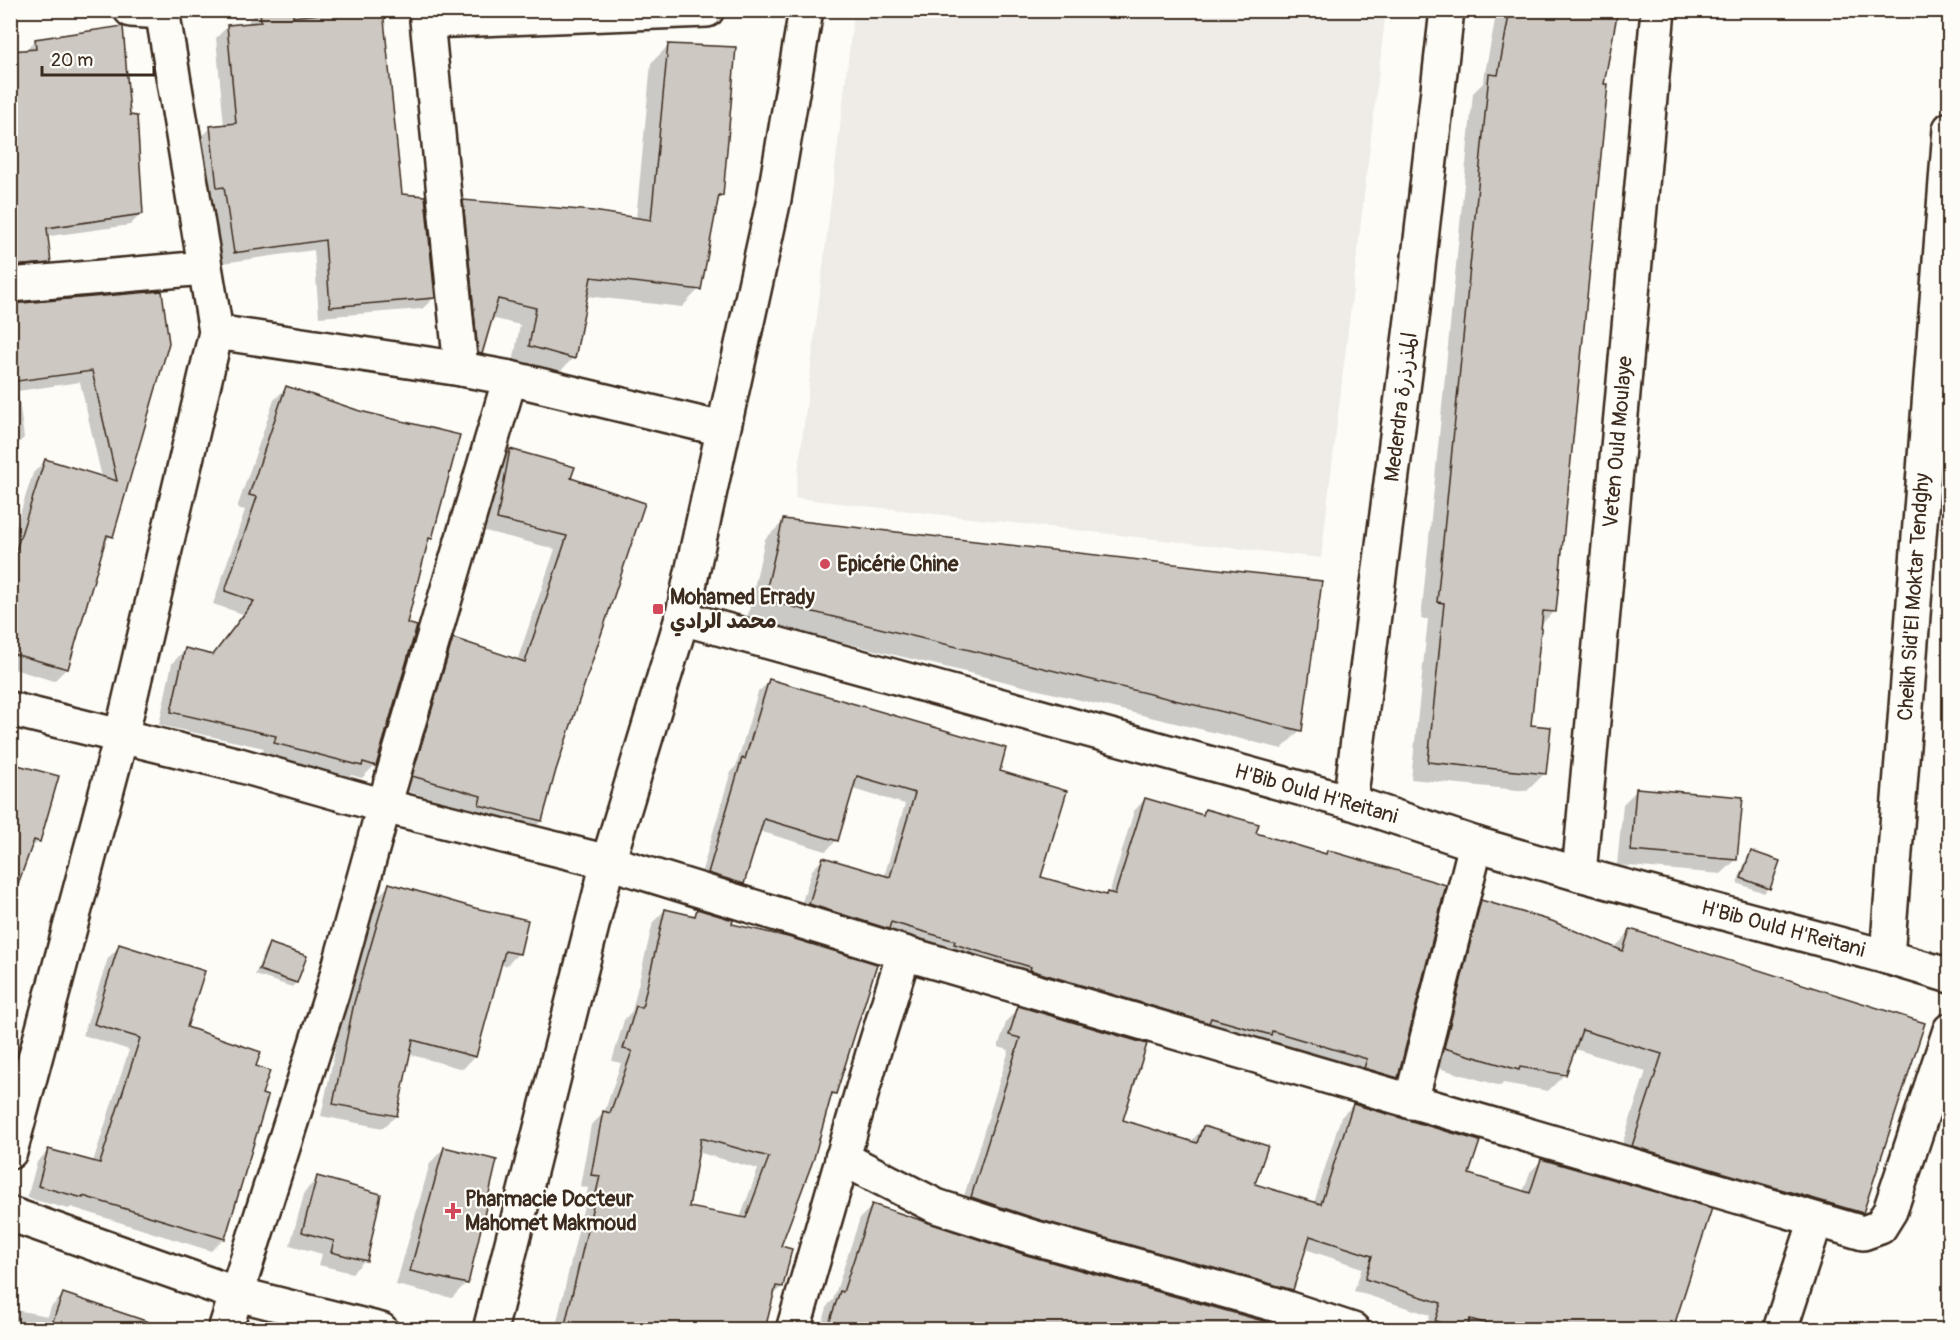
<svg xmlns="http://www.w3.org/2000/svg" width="1960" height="1340" font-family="Pangolin,'Playpen Sans Arabic',sans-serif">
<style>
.built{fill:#efece7}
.shadow{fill:#0003;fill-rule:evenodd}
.building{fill:#cdc8c2;stroke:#3b2a1e;stroke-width:1.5;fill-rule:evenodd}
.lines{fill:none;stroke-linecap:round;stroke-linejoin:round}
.street-casing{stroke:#3b2a1e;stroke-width:38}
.secondary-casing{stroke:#3b2a1e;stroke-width:38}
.street{stroke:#fdfcf7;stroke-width:33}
.secondary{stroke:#fdfcf7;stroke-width:33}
.poi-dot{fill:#d1495b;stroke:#fdfcf7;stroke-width:2}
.labels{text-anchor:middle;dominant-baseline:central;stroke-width:4.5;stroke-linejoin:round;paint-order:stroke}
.street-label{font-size:21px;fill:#3b2a1e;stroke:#fdfcf7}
.poi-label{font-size:21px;font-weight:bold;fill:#3b2a1e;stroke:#fdfcf7;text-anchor:start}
</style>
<rect width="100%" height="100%" fill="#fdfcf7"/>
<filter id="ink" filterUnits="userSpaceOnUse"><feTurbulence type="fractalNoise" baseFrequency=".0167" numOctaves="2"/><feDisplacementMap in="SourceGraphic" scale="12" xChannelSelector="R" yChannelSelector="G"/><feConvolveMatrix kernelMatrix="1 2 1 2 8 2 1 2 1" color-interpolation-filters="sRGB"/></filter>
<g filter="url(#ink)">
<polygon class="built" points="854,10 1386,11 1321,558 795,498"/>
<g class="shadow">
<polygon points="258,10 382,10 401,196 434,298 422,309 319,317 314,250 223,263 213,197 207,198 199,139 211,128 224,126 216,38 227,27 249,25 249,20"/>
<polygon points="1497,10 1616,10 1602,85 1554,611 1540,626 1529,726 1545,773 1527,791 1411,779 1428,619 1421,619 1473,93 1483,83"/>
<polygon points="36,40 128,116 141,214 130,225 43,237 24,51"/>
<polygon points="668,46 722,195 716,201 699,289 682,307 586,296 573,358 556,376 513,363 520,325 491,318 481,353 464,370 447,218 464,201 636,219 651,63"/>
<polygon points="10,305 168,343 111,536 102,545 66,669 54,681 10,668 10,545 33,473 45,461 102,478 80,382 18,391 24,438 10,451"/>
<polygon points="287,387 430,538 426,542 405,623 375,765 362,778 351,775 348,778 262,755 264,748 159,725 172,663 185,650 211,656 243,614 213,604 245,510 237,508 274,400"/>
<polygon points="510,450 569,479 643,503 555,769 541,821 528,834 467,818 469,809 400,789 441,652 453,640 517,661 555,549 485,531 498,463"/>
<polygon points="784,521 1300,730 1282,749 747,619 765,539"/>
<polygon points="770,681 998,772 1040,878 1104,896 1109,894 1134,811 1145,799 1201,816 1206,810 1254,834 1324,855 1328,852 1396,1077 1385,1088 798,915 812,870 823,859 884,877 905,804 852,789 837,840 826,851 759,831 743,883 732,895 698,884 731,771 736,766 758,692"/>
<polygon points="1950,747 1950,796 1942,782 1947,750"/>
<polygon points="10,764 39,841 28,851"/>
<polygon points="1637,790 1736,860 1721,874 1617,865 1623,804"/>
<polygon points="1751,853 1778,862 1768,888 1764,893 1737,883 1747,857"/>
<polygon points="390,885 519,953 506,966 500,964 475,1056 463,1069 408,1054 396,1116 383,1128 321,1116 342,1017 377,897"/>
<polygon points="1482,901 1613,949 1631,931 1923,1024 1861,1212 1844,1230 1616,1163 1646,1071 1575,1049 1565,1074 1548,1091 1503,1083 1501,1086 1428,1065 1465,918"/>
<path d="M665 910 692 916 698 911 730 925 835 1093 828 1100 779 1248 782 1287 772 1297 763 1330H555L588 1188 580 1186 591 1125 604 1113 621 1063 612 1061 624 1020 632 1011 653 922ZM697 1152 758 1169 740 1218 687 1208Z"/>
<polygon points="269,945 296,983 292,987 255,975 265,949"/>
<polygon points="120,946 185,1028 254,1067 260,1095 266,1097 223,1239 211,1251 71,1207 69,1209 27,1198 37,1162 49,1150 93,1162 129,1050 83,1035 108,958"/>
<polygon points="1019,1008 1121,1121 1191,1142 1203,1127 1254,1185 1314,1203 1341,1117 1353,1105 1467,1175 1523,1192 1530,1172 1542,1160 1672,1328 1678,1330 1425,1330 1430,1315 1354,1291 1362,1268 1305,1249 1292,1290 1280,1302 960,1209 1009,1050 998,1047 1007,1020"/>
<polygon points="444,1148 466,1283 452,1298 396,1285 430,1163"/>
<polygon points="318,1178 365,1260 352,1273 319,1265 322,1254 290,1245 305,1191"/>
<polygon points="872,1206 1026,1256 1288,1330 820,1330 828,1305 833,1300 860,1218"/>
<polygon points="63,1295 132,1318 128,1330 10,1330 10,1309 48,1316 51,1307"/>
</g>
<g class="building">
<polygon points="260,10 293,10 293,17 356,10 383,10 402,194 425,196 435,298 330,307 325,240 234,253 224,187 217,188 210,126 236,123 227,25 261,22"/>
<polygon points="1510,10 1618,10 1604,84 1608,84 1556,612 1543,611 1531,725 1551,727 1546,774 1428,762 1444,603 1437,602 1489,74 1498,75"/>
<polygon points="123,26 130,115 137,116 143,214 47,228 51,263 10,266 10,51 36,49 35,39"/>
<polygon points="668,44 736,47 723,196 719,195 701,290 591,277 575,359 529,346 536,308 498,299 482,354 478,353 463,200 593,211 651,220"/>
<polygon points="162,291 169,343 113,537 107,535 68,669 10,653 10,569 45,459 117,481 92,371 10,382 10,304"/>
<polygon points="286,386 360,411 460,435 432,539 429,538 407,623 417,626 376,766 363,762 362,766 274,743 276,736 171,712 185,648 213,655 254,601 225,591 257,497 249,495"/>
<polygon points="510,449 575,467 571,478 645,503 556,770 542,821 479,805 481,796 412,776 453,638 525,662 567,536 497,519"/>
<polygon points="783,519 1322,581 1302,731 764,600"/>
<polygon points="769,679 1006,748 1000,771 1067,791 1041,877 1106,895 1107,892 1115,894 1145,798 1203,815 1205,809 1259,824 1256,833 1326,854 1327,850 1446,885 1398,1078 1364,1068 1367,1059 1272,1031 1271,1035 1211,1018 1209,1023 1030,970 1031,967 954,944 955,941 891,922 889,929 809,904 823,857 890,877 915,793 857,776 838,841 764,819 744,884 708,873 742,758 745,759"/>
<polygon points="10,763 59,776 40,842 34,840 14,895 10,894"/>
<polygon points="1636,788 1743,797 1737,860 1631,851"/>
<polygon points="1751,851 1780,861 1770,889 1741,878"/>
<polygon points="389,883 475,908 528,920 520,954 505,951 476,1057 413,1040 397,1116 333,1104 354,1003"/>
<polygon points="1481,900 1552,921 1623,951 1630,929 1925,1023 1863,1213 1632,1146 1662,1054 1582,1030 1566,1075 1520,1067 1519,1070 1444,1048"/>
<path d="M665 909 695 916 697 909 733 920 732 924 788 937 877 964 836 1094 832 1093 814 1158 781 1246 792 1249 783 1287 776 1286 765 1329H564L600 1176 591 1175 603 1111 610 1113 632 1051 623 1049 636 1006 642 1008ZM701 1138 769 1157 746 1218 689 1207Z"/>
<polygon points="269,943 307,956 297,983 259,970"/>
<polygon points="119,944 205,971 187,1027 261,1052 256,1066 270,1071 262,1094 268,1096 225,1239 83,1196 83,1198 38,1186 48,1149 100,1163 140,1038 94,1024"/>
<polygon points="1018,1006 1147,1044 1123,1120 1197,1143 1203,1126 1268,1146 1255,1184 1321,1204 1353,1104 1480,1141 1469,1174 1530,1193 1541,1159 1712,1208 1673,1329 1505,1329 1470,1319 1467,1329 1460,1329 1435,1321 1441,1303 1365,1279 1372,1256 1310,1236 1293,1290 1037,1219 971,1197 1020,1038 1009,1035"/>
<polygon points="444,1147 497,1160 468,1284 410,1271"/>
<polygon points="317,1176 381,1194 367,1261 331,1252 334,1241 302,1232"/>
<polygon points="872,1204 1026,1255 1281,1326 1280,1329 827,1329 840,1291 843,1292"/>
<polygon points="63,1293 155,1324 154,1329 50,1329"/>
</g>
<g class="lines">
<g class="street-casing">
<g id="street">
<polyline points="131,10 162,12"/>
<polyline points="426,10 461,369"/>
<polyline points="428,21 707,10"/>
<polyline points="10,285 204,268"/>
<polyline points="216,332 461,369 510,378 722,429"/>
<polyline points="682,618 1350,802 1476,844 1579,874 1887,957 1950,976"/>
<polyline points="10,709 239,765 384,806 608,862 904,953 1863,1233 1880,1227 1890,1211 1950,1030"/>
<polyline points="1350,802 1412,319 1447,10"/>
<polyline points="1579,874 1658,10"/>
<polyline points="1887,957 1950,129"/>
<polyline points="1411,1102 1476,844"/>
<polyline points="10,1152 121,737 216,332 162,10"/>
<polyline points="842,1158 936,1206 1032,1237 1274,1304 1353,1330"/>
<polyline points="10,1214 237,1294 381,1330"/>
<polyline points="225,1330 332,993 384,806 510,378"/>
<polyline points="793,1330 874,1050 904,953"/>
<polyline points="1780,1330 1816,1220"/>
</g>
</g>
<g class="secondary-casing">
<polyline id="secondary" points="490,1330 608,862 682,618 774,199 806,10"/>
</g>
<use href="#street" class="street"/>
<use href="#secondary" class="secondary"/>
</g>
</g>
<g class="poi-dot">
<circle cx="825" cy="564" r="6"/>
<rect x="652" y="603" width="12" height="12" rx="3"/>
<path d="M450 1202h6v6h6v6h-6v6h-6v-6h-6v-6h6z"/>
</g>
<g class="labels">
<g class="street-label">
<text transform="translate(1401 407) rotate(-83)">Mederdra المذرذرة</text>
<text transform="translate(1618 442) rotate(-85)">Veten Ould Moulaye</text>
<text transform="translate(1914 597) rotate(-86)">Cheikh Sid'El Moktar Tendghy</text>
<text transform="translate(1316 794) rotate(16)">H'Bib Ould H'Reitani</text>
<text transform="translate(1783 929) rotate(15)">H'Bib Ould H'Reitani</text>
</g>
<g class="poi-label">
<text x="837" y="564">Epicérie Chine</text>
<text x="670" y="597">Mohamed Errady<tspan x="670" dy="24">محمد الرادي</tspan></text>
<text x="465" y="1199">Pharmacie Docteur<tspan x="465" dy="24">Mahomet Makmoud</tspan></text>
</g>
</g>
<rect width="1960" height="1340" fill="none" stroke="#fdfcf7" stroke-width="36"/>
<rect x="18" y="18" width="1924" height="1304" fill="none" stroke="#3b2a1e" stroke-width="2" filter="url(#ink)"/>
<path d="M42 66v9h112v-9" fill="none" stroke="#3b2a1e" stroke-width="3"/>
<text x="51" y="66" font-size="18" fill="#3b2a1e" stroke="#fdfcf7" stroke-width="4.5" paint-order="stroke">20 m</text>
</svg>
